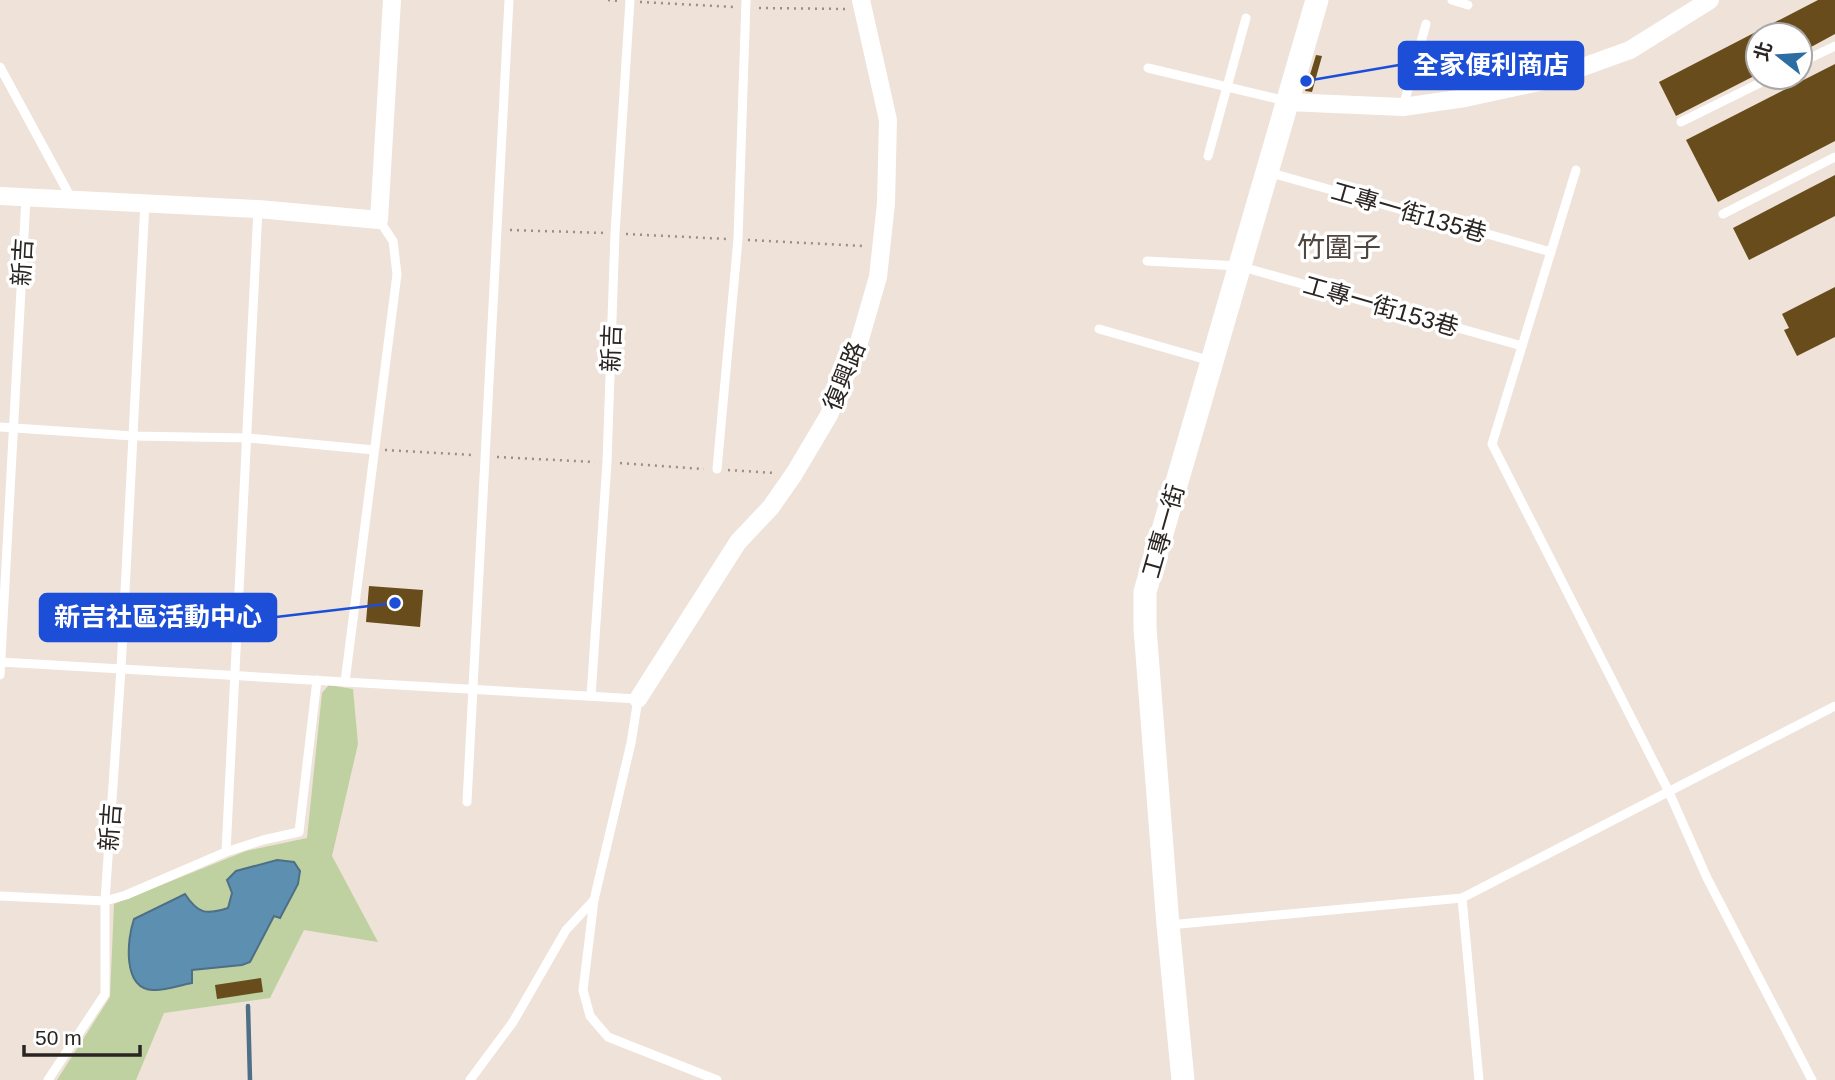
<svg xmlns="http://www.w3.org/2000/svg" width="1835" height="1080" font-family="Helvetica,'Noto Sans TC',sans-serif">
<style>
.green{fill:#bfd1a0}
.water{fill:#5d8fb1;stroke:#4e6f86;stroke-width:2}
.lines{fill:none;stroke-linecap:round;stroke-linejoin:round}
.stream{stroke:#4e6f86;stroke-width:4.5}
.building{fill:#684c1b}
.path{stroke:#988f89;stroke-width:2.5;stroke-dasharray:2 5;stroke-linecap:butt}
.service{stroke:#fff;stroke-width:9}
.minor{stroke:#fff;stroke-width:18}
.tertiary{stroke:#fff;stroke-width:23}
.labels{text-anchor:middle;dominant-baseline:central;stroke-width:7;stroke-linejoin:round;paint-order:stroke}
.street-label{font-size:24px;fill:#2a2522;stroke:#fff}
.quarter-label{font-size:28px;fill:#50463f;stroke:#fff}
.leader{fill:none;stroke:#1d4ed8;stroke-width:2.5}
.callout-dot{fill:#1d4ed8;stroke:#fff;stroke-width:2.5}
.callout{fill:#1d4ed8;stroke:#1d4ed8;stroke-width:2.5}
.callout-label{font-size:26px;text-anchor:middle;font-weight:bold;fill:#fff}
</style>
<rect width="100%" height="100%" fill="#eee2d9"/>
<polygon class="green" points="329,685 353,689 358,744 332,856 378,942 304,930 270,998 164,1013 136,1080 57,1080 110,997 114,904 246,851 307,838 322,693"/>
<path class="water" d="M277 860 294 862 300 871 298 884 280 918 274 916 250 962 242 965 192 970V983C180 985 165 991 153 990 122 989 127 939 134 919L185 894C198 914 206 915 228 908L232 893 227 880 236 871Z"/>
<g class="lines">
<polyline class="stream" points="248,1006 250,1080"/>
</g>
<g class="building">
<polygon points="1818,0 1835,0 1835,34 1800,53 1800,35 1758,35 1758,74 1676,116 1659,82"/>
<polygon points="1316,55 1322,56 1312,92 1305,91"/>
<polygon points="1835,64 1835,141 1718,202 1686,140"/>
<polygon points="1835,175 1835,216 1749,260 1733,228"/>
<polygon points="1835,287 1835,337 1797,356 1784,330 1789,328 1782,314"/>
<polygon points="369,586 423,590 420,627 366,622"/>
<polygon points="261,978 263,992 217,999 215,985"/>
</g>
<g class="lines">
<g class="path">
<polyline points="608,0 619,1"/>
<polyline points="640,2 735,7"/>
<polyline points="759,8 847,9"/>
<polyline points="510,230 605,233"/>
<polyline points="626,234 727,239"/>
<polyline points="748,240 864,246"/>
<polyline points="385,450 473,455"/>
<polyline points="497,457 595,462"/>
<polyline points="620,463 704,469"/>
<polyline points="728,470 774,473"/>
</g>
<g class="service">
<polyline points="1452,0 1468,5"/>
<polyline points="1800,63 1835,46"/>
<polyline points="0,67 71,198"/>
<polyline points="1148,68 1286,101"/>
<polyline points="1403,107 1426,24"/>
<polyline points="1681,122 1772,77"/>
<polyline points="1208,156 1246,18"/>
<polyline points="1576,170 1492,444 1668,790 1707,878 1812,1080"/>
<polyline points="1268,172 1551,252"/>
<polyline points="1723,214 1835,157"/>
<polyline points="1147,261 1239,266 1522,346"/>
<polyline points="1099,329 1211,361"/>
<polyline points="0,427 133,436 248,438 374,450"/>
<polyline points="717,469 738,239 746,0"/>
<polyline points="0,662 638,699 631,743 594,900 566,930 513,1022 470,1080"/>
<polyline points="0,675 26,198"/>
<polyline points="345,682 397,274 393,241 379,220"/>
<polyline points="591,696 607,462 615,233 630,0"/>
<polyline points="467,802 509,0"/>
<polyline points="226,852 258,209"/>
<polyline points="0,896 105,901 126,895 226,852 263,840 299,832 317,680"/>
<polyline points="1462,898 1479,1080"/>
<polyline points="594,900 583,990 590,1016 608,1037 717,1080"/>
<polyline points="1169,925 1462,898 1835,706"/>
<polyline points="48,1080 105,994 105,901 121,669 145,202"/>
</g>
<g class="minor">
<polyline points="1287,102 1403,107 1465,98 1544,81 1630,50 1710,0"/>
<polyline points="0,196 258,209 379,220 392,0"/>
<polyline points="638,699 738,542 771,507 794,474 829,415 858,346 878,277 886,203 888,120 861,0"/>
</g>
<polyline class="tertiary" points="1183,1080 1168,925 1145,628 1145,592 1317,0"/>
</g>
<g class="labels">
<g class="street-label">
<text transform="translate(1409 212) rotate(16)">工專一街135巷</text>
<text transform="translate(22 262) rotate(-87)">新吉</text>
<text transform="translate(1381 306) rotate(16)">工專一街153巷</text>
<text transform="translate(611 348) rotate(-88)">新吉</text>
<text transform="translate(844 376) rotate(-68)">復興路</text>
<text transform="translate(1163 531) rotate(-74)">工專一街</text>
<text transform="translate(110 827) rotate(-86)">新吉</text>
</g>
<g class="quarter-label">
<text x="1339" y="247">竹圍子</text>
</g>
</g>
<path class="leader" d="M1306 81L1399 65M395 603L276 617"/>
<g class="callout-dot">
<circle cx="1306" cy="81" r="7"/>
<circle cx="395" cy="603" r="7"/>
</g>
<g class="callout">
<rect x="1399" y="42" width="184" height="47" rx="7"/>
<rect x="40" y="594" width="236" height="47" rx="7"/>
</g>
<g class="callout-label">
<text x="1491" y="74">全家便利商店</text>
<text x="158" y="626">新吉社區活動中心</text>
</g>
<g transform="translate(1779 56) rotate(287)"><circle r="33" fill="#ffffff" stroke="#aaa8a7" stroke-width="2"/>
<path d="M0-5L12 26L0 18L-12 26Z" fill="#2c6da3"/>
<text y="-10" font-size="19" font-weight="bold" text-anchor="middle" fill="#2a2522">北</text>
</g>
<path d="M24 1045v10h116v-10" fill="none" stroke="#2a2522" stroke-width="3.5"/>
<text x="35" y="1045" font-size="21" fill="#2a2522" stroke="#ffffff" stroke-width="5" paint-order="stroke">50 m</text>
</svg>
